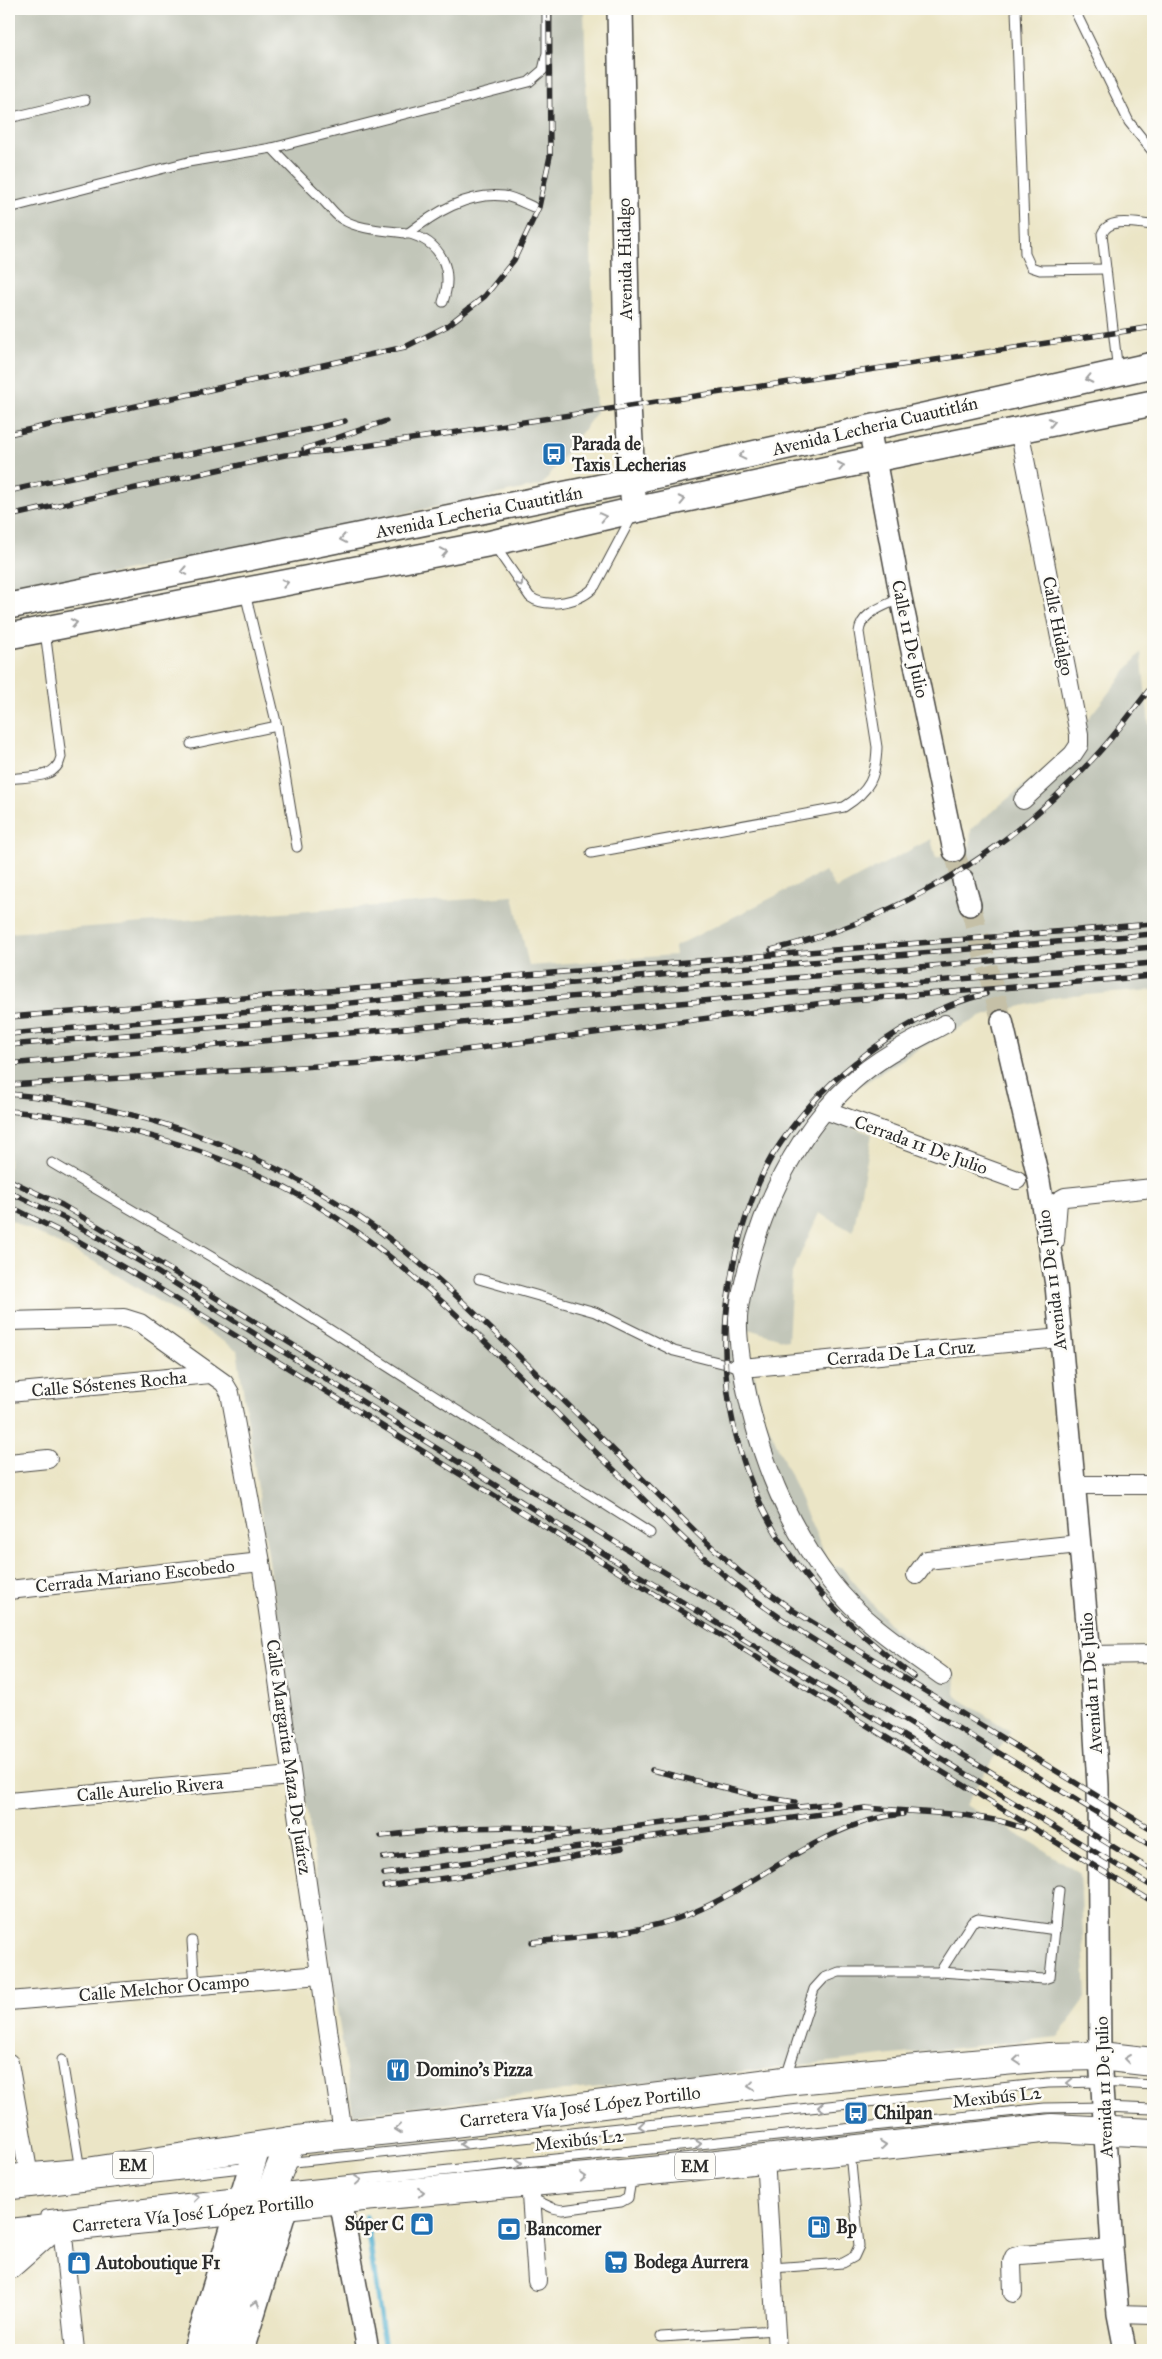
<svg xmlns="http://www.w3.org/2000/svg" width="1162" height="2359" font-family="'IM FELL Great Primer',serif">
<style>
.industrial{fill:#c2c6b9}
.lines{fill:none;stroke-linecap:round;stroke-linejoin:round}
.stream{stroke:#4fadcd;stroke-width:5.5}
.tertiary-tunnel{stroke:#c5c0a7;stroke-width:21;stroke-dasharray:21 11;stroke-linecap:butt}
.service-casing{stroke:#484742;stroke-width:11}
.minor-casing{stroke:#484742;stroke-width:20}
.tertiary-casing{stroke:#484742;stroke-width:24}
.secondary-casing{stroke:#484742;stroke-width:28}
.primary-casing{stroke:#484742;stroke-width:30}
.trunk-casing{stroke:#484742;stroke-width:30}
.service{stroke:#fff;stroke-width:9}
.minor{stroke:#fff;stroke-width:18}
.tertiary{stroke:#fff;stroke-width:21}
.secondary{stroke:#fff;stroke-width:25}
.primary{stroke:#fff;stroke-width:28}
.trunk{stroke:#fff;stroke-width:28}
.rail-casing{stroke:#2b2b2b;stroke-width:5.5}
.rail{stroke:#fdfcf7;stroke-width:4;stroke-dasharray:11;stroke-linecap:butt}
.oneway{stroke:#a0a0a0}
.labels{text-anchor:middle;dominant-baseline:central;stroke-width:5;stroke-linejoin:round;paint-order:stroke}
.shield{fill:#fdfcf7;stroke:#6a6a68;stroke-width:1}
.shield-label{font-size:16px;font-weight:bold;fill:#2b2b2b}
.street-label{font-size:18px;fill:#2b2b2b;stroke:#fdfcf7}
.poi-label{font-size:18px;font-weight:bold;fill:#2b2b2b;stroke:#fdfcf7;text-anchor:start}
</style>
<rect width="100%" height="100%" fill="#fdfcf7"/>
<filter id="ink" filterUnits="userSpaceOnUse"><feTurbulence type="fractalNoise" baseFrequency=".02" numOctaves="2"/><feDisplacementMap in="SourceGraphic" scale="10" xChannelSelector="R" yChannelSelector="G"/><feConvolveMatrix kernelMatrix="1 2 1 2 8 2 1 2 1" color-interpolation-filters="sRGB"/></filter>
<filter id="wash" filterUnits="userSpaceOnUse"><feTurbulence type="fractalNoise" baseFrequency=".0096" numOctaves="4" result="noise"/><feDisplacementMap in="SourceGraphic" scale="20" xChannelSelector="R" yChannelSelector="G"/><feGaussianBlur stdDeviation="1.12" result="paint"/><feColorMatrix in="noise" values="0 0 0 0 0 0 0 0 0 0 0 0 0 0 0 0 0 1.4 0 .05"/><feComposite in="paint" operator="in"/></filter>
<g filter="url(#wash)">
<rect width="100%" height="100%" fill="#ebe5c6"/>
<g class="industrial">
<polygon points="9,9 584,9 596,413 542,485 9,595"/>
<polygon points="1141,652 1153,761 1153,990 1059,997 982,1016 917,1050 847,1094 831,1120 872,1134 853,1232 819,1213 792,1273 788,1341 745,1328 762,1411 830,1566 841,1567 894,1629 956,1675 955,1696 1010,1731 965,1805 1035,1844 1080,1874 1086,1998 1058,2037 353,2114 237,1350 97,1263 9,1219 9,933 513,896 529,966 675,955 674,947 825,871 836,889 931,839 936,858 970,848 971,829 1056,759"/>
</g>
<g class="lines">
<polyline class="stream" points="366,2217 385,2350"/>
</g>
</g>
<g filter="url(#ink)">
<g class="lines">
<g class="tertiary-tunnel">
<polyline points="954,851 963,880"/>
<polyline points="970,905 1002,1021"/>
</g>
<g class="service-casing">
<g id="service">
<polyline points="1016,9 1025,254 1031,267 1040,270 1106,269"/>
<polyline points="1074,9 1129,122 1153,152"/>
<polyline points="9,118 85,100"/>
<path d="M272 148C289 166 306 183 323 200 329 206 335 215 342 219 359 230 386 230 406 233 442 241 454 270 443 302"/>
<polyline points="9,208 188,162 272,148 529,82 543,70 547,53 547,9"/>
<path d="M407 234C435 213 467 192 504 196 513 197 524 203 533 207"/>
<path d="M1118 372 1102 234C1109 216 1137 224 1153 225"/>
<path d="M494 545 530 597C547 609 582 602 595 586L632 516"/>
<polyline points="245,593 277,726 297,847"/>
<polyline points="191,744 277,726"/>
<path d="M9 779C29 776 56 780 61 757L45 631"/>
<path d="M591 853 844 807C870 791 876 777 877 747L859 632C861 612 885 606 901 598"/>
<polyline points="52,1163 261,1286 650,1533"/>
<polyline points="479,1279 595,1312 674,1351 742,1368"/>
<polyline points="192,1941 195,1986"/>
<polyline points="940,1972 972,1922 978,1919 1056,1930"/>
<polyline points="62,2060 80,2170"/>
<polyline points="786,2077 814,1989 824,1978 839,1972 940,1972 1044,1979 1050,1977 1059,1890"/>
<polyline points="285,2163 1048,2083 1102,2082 1153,2085"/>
<polyline points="277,2188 1045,2108 1104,2107 1153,2109"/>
<polyline points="9,2195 250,2167"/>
<polyline points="531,2198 553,2208 562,2210 621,2202 628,2198 632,2175"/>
<polyline points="46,2215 242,2192"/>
<polyline points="772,2268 843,2263 854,2257 859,2246 850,2153"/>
<polyline points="661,2337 776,2330"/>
</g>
</g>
<g class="minor-casing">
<g id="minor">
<polyline points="1019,429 1079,734 1079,745 1073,754 1023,800"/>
<polyline points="825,1110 1017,1180"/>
<polyline points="1055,1241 1058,1201 1065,1197 1153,1188"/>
<polyline points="9,1321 124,1318 140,1323 224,1383 230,1393 261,1562 343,2134"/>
<polyline points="742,1368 1060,1338"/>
<polyline points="9,1393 210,1374"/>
<polyline points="9,1463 48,1459"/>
<polyline points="1074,1485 1153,1485"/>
<polyline points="916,1575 927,1560 1079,1544"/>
<polyline points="9,1590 261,1562"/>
<polyline points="1090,1655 1153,1654"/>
<path d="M942 1676C903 1648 861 1621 831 1582 785 1523 758 1452 744 1379 741 1359 737 1338 738 1318 739 1299 745 1278 750 1259 769 1191 800 1130 852 1082 879 1057 913 1041 945 1024"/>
<polyline points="9,1802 291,1776"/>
<polyline points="9,2001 320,1975"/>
<polyline points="9,2063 29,2176"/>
<polyline points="765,2158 777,2350"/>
<polyline points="530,2181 537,2281"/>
<polyline points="62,2227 75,2350"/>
<polyline points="1013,2293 1012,2262 1014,2257 1021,2255 1112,2248"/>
<polyline points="1118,2314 1153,2315"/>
</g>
</g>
<g class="tertiary-casing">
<g id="tertiary">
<polyline points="869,427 901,598 954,851"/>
<polyline points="963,880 970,905"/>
<polyline points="1002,1021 1039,1181 1056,1285 1090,1655 1098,1785 1100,2056 1112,2248 1118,2314 1125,2350"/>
<polyline points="340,2200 368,2350"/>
</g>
</g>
<g class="secondary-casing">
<g id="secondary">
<polyline points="620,9 628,405 633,496"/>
<polyline points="9,606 631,481 1153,365"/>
<polyline points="9,636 492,543 635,510 875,459 1153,403"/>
<polyline points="196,2350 258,2146"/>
<polyline points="241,2350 285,2206"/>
</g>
</g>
<g class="primary-casing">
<g id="primary">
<polyline points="9,2179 80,2173 304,2139 446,2124 784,2081 1049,2057 1100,2056 1153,2062"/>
<polyline points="9,2233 363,2197 632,2173 1052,2128 1153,2133"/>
<polyline points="218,2350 264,2208 291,2141"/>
</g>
</g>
<g class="trunk-casing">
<polyline id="trunk" points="9,2265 52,2227"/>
</g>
<use href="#service" class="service"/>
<use href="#minor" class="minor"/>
<use href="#tertiary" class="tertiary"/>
<use href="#secondary" class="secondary"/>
<use href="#primary" class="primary"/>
<use href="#trunk" class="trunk"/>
<g class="rail-casing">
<g id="rail">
<polyline points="9,434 405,347 447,326 485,296 514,260 539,207 550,156 549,9"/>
<polyline points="304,449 386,421"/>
<path d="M9 491C120 464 234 449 345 421"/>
<polyline points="9,516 285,455 345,449 1153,327"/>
<path d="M771 950C903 918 1011 851 1101 750 1120 729 1136 706 1153 685"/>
<polyline points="9,1017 1153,924"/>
<polyline points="9,1034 727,969 1153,934"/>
<polyline points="9,1045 1153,947"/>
<polyline points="9,1064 779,994 1153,963"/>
<polyline points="9,1085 365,1063 839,1001 1153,976"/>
<path d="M9 1094C142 1105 274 1154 382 1233 435 1273 482 1320 530 1367 587 1424 644 1481 701 1537L741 1573 794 1611 1153 1830"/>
<path d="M9 1111C139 1122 272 1165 376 1246 460 1311 533 1391 609 1465 652 1507 693 1551 741 1589 792 1629 848 1661 904 1695 987 1745 1070 1796 1153 1847"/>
<polyline points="9,1180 62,1205 123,1241 1153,1871"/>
<polyline points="9,1192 68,1220 141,1262 638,1575 1153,1887"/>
<polyline points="9,1206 73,1238 147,1281 1153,1902"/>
<path d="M914 1677C853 1630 797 1579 763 1509 720 1421 715 1327 741 1233 749 1207 758 1180 772 1156 795 1120 823 1088 856 1062 893 1031 939 1005 986 994"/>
<polyline points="652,1770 757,1796 795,1802"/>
<path d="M381 1836C448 1828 502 1824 569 1830"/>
<polyline points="383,1858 760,1811 838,1803"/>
<polyline points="384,1874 865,1808 965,1815 1000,1821 1024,1828"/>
<polyline points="384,1886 492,1872 622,1848"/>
<path d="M532 1942C586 1937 641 1934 692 1913 764 1883 821 1822 903 1814"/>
</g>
</g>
<use href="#rail" class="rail"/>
</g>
<defs><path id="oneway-chevron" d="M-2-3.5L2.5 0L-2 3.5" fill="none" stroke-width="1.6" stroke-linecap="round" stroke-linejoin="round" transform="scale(1.25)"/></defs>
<g class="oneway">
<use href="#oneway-chevron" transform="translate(1089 379) rotate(168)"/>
<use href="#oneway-chevron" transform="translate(1052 422) rotate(-11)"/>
<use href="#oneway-chevron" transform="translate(742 456) rotate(167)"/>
<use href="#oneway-chevron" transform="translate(841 466) rotate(-12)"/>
<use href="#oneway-chevron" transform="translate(682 500) rotate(-12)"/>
<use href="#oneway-chevron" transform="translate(603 517) rotate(-13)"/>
<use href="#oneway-chevron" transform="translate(343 539) rotate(169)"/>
<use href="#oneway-chevron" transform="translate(444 552) rotate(-11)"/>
<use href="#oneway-chevron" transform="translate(184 571) rotate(169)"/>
<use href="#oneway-chevron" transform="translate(285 583) rotate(-11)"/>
<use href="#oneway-chevron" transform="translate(520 583) rotate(55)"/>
<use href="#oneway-chevron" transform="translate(74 623) rotate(-11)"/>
<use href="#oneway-chevron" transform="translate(1127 2059) rotate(-173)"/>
<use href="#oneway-chevron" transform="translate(1017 2060) rotate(175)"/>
<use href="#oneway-chevron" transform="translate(1070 2083) rotate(179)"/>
<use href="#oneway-chevron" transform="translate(751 2086) rotate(173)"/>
<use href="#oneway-chevron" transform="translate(821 2107) rotate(174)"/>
<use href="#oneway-chevron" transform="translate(642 2126) rotate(174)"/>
<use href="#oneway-chevron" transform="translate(398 2129) rotate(174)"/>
<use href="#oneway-chevron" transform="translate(463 2144) rotate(174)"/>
<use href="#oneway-chevron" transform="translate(698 2144) rotate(-6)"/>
<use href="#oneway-chevron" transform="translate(883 2145) rotate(-6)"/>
<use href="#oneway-chevron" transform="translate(519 2163) rotate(-6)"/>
<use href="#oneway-chevron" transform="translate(583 2177) rotate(-5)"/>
<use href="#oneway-chevron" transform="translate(358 2180) rotate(-6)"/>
<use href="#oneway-chevron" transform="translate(421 2192) rotate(-5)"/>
<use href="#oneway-chevron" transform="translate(196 2197) rotate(-7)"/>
<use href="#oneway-chevron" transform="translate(256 2304) rotate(-73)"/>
</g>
</g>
<defs>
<g id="bus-square" transform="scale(1.25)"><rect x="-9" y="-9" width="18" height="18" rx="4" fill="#1f6fb2" stroke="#fdfcf7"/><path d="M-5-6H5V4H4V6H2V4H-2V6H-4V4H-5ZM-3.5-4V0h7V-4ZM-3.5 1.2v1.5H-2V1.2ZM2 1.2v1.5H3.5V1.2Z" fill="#fff"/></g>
<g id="restaurant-square" transform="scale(1.25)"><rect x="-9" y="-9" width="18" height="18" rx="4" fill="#1f6fb2" stroke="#fdfcf7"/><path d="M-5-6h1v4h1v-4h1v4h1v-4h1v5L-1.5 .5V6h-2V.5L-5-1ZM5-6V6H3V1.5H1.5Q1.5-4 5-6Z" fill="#fff"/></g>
<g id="shop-square" transform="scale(1.25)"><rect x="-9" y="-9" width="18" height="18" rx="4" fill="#1f6fb2" stroke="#fdfcf7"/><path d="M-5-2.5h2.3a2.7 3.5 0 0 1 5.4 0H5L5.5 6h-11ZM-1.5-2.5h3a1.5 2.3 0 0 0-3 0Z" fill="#fff"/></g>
<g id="fuel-square" transform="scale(1.25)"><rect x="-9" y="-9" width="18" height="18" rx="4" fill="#1f6fb2" stroke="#fdfcf7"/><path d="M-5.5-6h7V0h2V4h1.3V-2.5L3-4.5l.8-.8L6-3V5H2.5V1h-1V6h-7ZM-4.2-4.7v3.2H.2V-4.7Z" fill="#fff"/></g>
<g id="bank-square" transform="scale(1.25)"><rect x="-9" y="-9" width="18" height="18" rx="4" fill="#1f6fb2" stroke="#fdfcf7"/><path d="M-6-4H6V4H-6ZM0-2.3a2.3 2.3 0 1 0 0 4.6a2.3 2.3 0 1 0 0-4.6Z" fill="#fff"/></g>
<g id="supermarket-square" transform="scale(1.25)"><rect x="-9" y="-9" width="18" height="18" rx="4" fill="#1f6fb2" stroke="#fdfcf7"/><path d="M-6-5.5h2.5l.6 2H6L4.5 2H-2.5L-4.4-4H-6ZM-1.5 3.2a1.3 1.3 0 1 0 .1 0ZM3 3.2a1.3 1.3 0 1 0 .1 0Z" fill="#fff"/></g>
</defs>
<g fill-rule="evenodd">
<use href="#bus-square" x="554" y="454"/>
<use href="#restaurant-square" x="398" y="2070"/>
<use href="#bus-square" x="856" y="2113"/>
<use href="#shop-square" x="422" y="2224"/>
<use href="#fuel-square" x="819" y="2227"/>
<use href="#bank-square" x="509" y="2229"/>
<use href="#supermarket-square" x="616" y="2262"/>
<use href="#shop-square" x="79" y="2263"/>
</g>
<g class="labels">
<g class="shield">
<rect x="113" y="2151.5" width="40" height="27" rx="4"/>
<rect x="675" y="2152.5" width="40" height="27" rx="4"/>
</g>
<g class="shield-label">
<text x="133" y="2165">EM</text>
<text x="695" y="2166">EM</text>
</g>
<g class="street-label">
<text transform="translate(625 259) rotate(-91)">Avenida Hidalgo</text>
<text transform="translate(875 426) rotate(-13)">Avenida Lecheria Cuautitlán</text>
<text transform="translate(479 512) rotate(-11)">Avenida Lecheria Cuautitlán</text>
<text transform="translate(1058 626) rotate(79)">Calle Hidalgo</text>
<text transform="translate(910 639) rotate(78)">Calle 11 De Julio</text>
<text transform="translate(921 1145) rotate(20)">Cerrada 11 De Julio</text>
<text transform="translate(1052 1280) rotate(-97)">Avenida 11 De Julio</text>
<text transform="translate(901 1353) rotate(-5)">Cerrada De La Cruz</text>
<text transform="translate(109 1384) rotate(-5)">Calle Sóstenes Rocha</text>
<text transform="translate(135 1576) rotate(-6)">Cerrada Mariano Escobedo</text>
<text transform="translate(1091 1683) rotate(-94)">Avenida 11 De Julio</text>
<text transform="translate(289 1757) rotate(82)">Calle Margarita Maza De Juárez</text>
<text transform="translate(150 1789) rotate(-5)">Calle Aurelio Rivera</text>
<text transform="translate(164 1988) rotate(-5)">Calle Melchor Ocampo</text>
<text transform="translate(1104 2087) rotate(-92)">Avenida 11 De Julio</text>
<text transform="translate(997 2097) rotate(-6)">Mexibús L2</text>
<text transform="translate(580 2107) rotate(-7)">Carretera Vía José López Portillo</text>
<text transform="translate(579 2140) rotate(-6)">Mexibús L2</text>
<text transform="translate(193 2214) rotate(-6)">Carretera Vía José López Portillo</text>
</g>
<g class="poi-label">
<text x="572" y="444">Parada de<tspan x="572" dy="21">Taxis Lecherias</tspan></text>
<text x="416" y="2070">Domino's Pizza</text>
<text x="874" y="2113">Chilpan</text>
<text x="404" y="2224" text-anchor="end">Súper C</text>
<text x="836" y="2227">Bp</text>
<text x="526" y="2229">Bancomer</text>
<text x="634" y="2262">Bodega Aurrera</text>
<text x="96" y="2263">Autoboutique F1</text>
</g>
</g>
<rect width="1162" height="2359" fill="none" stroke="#fdfcf7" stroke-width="30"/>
</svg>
